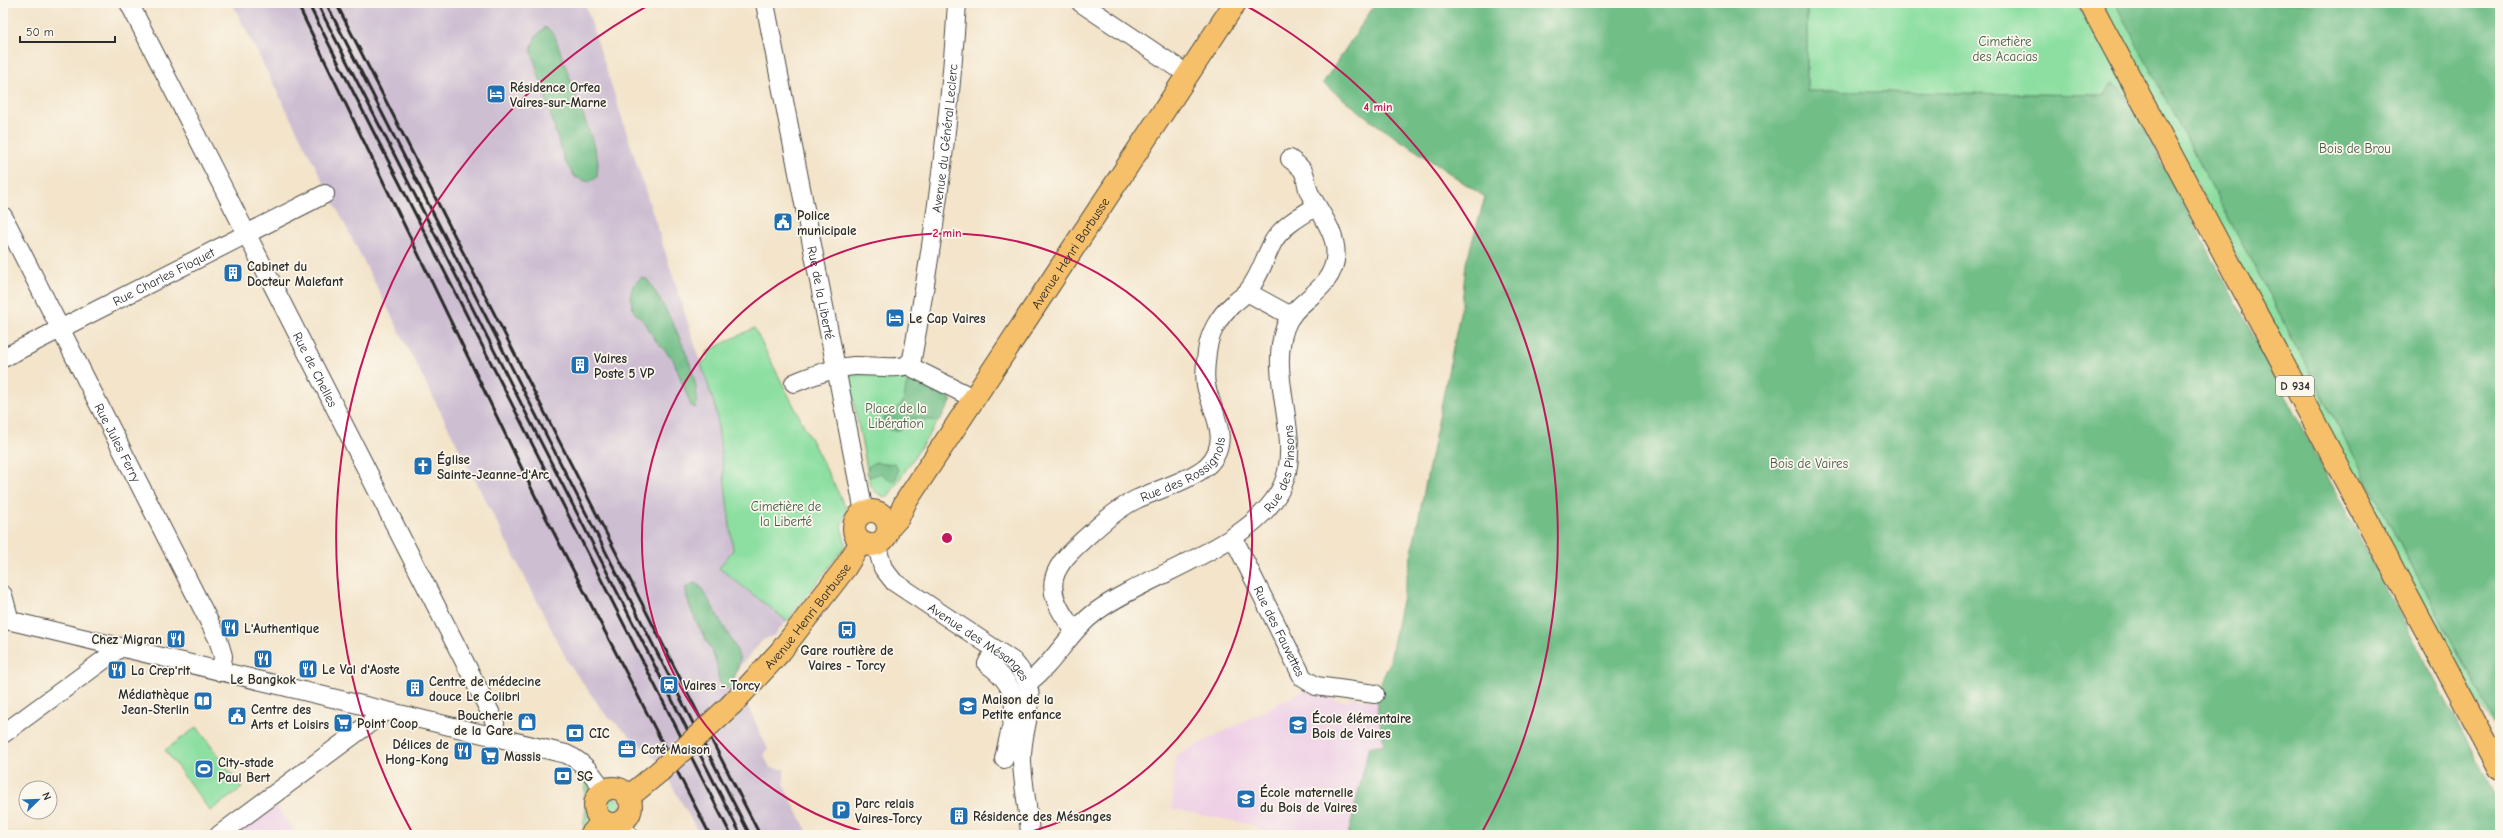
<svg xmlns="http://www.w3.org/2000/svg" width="2503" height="838" font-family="'Comic Neue',sans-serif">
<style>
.built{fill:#efd0e6}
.industrial{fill:#cdbed2}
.green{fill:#8cdfa1;stroke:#5c8566}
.forest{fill:#71be87;stroke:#4e7459}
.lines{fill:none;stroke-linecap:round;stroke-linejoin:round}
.minor-casing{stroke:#494743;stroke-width:20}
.major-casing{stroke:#494743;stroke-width:24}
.minor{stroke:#fff;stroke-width:18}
.major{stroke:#f6c06b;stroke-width:22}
.rail{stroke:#2b2b2b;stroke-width:3}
.major-bridge-casing{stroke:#494743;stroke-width:24;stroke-linecap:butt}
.major-bridge{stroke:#f6c06b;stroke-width:22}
.ring{fill:none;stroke:#c2185b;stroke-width:2}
.labels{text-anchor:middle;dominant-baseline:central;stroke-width:3.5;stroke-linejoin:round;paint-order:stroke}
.shield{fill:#fbf7ec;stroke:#696865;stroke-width:1}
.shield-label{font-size:12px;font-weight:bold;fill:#2b2b2b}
.park-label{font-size:13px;fill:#435848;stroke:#fbf7ec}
.poi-label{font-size:13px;font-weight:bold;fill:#2b2b2b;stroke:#fbf7ec;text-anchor:start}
.street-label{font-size:13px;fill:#2b2b2b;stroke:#fbf7ec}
.centre{fill:#c2185b;stroke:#fbf7ec;stroke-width:2}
.ring-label{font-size:12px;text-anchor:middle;font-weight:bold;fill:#c2185b;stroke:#fbf7ec;stroke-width:3.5;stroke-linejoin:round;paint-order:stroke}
</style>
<rect width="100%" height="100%" fill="#fbf7ec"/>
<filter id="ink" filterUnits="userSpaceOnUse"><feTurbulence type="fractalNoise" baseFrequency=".025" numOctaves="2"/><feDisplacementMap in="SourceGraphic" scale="8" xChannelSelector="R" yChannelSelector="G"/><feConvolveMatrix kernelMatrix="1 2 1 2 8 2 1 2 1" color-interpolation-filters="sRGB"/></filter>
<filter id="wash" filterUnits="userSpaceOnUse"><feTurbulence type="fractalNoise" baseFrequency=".012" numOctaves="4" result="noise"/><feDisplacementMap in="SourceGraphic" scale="16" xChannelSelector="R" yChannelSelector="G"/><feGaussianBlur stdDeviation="0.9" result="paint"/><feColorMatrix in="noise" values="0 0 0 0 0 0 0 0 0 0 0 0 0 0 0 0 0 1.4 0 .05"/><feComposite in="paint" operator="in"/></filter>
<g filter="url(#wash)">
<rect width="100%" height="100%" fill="#f3e4ca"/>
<g class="built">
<polygon points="1305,690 1332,696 1332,699 1349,702 1350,697 1377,702 1384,744 1369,747 1348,835 1278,835 1258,831 1258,826 1172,809 1175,756"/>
<polygon points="275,805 297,835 235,835"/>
</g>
<polygon class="industrial" points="232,3 585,3 716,410 733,550 719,568 787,621 775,635 763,640 740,666 729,693 748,707 768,749 764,755 770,768 784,769 784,786 809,835 700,835 658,761 605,714 568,662"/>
<g class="green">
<polygon points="1807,3 2075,3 2098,35 2133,99 2147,134 2121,89 2110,86 2106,94 2102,95 1807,91"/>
<polygon points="2100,3 2115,3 2500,733 2465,685"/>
<polygon points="754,328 847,510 841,526 846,545 787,621 719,568 733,550 716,410 701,363 708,359 706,352"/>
<polygon points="882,374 926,384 951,399 951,402 887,498 875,492 870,484 849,378 851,375"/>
<polygon points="197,727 242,788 210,811 165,750"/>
<polygon points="586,780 590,786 589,825 583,829 586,808 584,781"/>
<circle cx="613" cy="806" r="8"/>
</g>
<g class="forest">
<polygon points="1376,3 1807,3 1807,91 2102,95 2106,94 2110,86 2113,84 2121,89 2147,134 2500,804 2500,835 1348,835 1369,747 1384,744 1375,694 1389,665 1462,303 1466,263 1485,197 1373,122 1323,83"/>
<polygon points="2115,3 2500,3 2500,732"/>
<polygon points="545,27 554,34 591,137 598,161 597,177 588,182 575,177 565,162 531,50 536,36"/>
<path d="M641 278 647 279C665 305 704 377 696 408L691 406 673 359 655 340 646 324 634 312 630 297 633 285Z"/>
<polygon points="911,379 926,384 949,396 951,402 939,421 914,418 899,430 890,430 883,425 884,418 903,403 907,382"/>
<polygon points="875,462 883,464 895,463 898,470 896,479 892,482 881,473 870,477 867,473 868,467"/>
<path d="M695 583 701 587 736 648 740 660 731 688H724C716 681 719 671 716 662 708 638 686 612 686 587Z"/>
</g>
</g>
<g filter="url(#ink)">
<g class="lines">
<g class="minor-casing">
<g id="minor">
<path id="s1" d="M129 3 485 702 495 722 493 737"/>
<path id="s2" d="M765 3 864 512"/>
<polyline points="1081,3 1187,74"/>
<path id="s3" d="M3 216 218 639 223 656 221 672"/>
<polyline points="1247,292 1291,316"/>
<path id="s4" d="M3 358 325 194"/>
<path id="s5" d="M907 365 912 359 914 348C935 233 950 119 957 3"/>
<path d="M794 383C813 375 833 368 854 366 867 365 897 370 907 365L973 398"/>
<path id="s6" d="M1233 537 1303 678 1316 686 1375 694"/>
<path id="s7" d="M876 544 883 568 894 582 1013 661C1046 696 1020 722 1022 762 1023 787 1029 811 1030 835"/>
<polyline points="3,595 10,621"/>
<path d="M3 619 566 754C583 761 594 775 603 790"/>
<path id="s8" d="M1074 630C1038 585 1052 567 1091 533 1105 520 1120 507 1137 499 1157 490 1193 479 1208 465 1233 440 1211 411 1206 385 1204 374 1206 362 1207 352 1209 334 1219 316 1232 305 1237 300 1244 296 1248 291 1260 276 1264 259 1273 242 1281 227 1302 215 1317 206"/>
<path d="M995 649 987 664C1028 692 1012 717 1004 759"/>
<path id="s9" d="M1028 683C1055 663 1069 631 1097 611 1150 572 1263 544 1285 479 1300 433 1268 376 1285 328 1292 307 1312 299 1325 282 1350 250 1325 221 1310 194 1306 187 1307 178 1303 171 1300 166 1294 162 1290 159"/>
<polyline points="3,734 120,648"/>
<polyline points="621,821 628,835"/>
<polyline points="219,835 386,711"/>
</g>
</g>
<g class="major-casing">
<g id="major">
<polyline points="2090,3 2500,769"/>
<circle cx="871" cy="528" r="17"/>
<path id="s10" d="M888 529 898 518 905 503 1235 3"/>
<path id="s11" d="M732 704 780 652 845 568 861 542"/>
<circle cx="613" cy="806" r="18"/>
<polyline points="627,796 637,790 660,771"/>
<polyline points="591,835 603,821"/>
</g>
</g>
<use href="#minor" class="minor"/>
<use href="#major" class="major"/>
<g class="rail">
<polyline points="297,3 539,504 710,835"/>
<polyline points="308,3 731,835"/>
<polyline points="317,3 741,835"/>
<polyline points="326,3 750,835"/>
<polyline points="336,3 760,835"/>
</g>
<g class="major-bridge-casing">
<polyline id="major-bridge" points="660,771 732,704"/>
</g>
<use href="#major-bridge" class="major-bridge"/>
</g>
</g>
<g class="ring">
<path d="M876 835A305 305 0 1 1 1018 835"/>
<path d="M413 834A610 610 0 0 1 651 4M1243 4A610 610 0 0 1 1481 834"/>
</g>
<defs>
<g id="hotel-square" transform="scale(1)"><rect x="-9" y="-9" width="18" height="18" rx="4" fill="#1f6fb2" stroke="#fbf7ec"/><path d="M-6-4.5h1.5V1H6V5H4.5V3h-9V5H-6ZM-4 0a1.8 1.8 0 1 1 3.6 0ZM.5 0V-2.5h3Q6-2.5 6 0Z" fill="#fff"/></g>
<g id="civic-square" transform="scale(1)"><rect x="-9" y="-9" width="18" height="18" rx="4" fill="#1f6fb2" stroke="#fbf7ec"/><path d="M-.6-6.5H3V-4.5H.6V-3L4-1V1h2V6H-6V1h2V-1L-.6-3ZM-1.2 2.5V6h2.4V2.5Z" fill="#fff"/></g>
<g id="building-square" transform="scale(1)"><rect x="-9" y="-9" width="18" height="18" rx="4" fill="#1f6fb2" stroke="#fbf7ec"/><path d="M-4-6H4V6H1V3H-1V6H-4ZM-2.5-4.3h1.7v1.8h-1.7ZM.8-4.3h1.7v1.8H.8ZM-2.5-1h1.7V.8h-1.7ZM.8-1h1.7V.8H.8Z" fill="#fff"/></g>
<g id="church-square" transform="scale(1)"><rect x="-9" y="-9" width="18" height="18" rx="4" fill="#1f6fb2" stroke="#fbf7ec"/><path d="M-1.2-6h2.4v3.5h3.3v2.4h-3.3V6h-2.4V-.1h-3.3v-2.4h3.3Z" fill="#fff"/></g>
<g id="restaurant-square" transform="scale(1)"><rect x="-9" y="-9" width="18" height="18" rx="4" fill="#1f6fb2" stroke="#fbf7ec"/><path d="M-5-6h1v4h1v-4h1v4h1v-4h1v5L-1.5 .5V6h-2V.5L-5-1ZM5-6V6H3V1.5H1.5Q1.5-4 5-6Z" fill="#fff"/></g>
<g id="bus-square" transform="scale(1)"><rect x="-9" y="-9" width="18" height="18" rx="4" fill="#1f6fb2" stroke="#fbf7ec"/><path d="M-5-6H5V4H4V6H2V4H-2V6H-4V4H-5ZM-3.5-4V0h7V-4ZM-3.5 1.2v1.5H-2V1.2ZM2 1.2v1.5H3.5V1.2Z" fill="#fff"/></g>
<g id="station-square" transform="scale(1)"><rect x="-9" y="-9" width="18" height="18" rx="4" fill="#1f6fb2" stroke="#fbf7ec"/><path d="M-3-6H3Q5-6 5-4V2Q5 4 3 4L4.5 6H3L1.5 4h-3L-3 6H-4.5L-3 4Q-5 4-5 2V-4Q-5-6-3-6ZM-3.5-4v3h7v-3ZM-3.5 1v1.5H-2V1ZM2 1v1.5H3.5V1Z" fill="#fff"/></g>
<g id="library-square" transform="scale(1)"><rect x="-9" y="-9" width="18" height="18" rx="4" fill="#1f6fb2" stroke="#fbf7ec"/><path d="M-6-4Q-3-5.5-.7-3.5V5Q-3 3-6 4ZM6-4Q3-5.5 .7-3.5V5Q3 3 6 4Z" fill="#fff"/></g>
<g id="school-square" transform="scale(1)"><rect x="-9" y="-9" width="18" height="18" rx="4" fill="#1f6fb2" stroke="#fbf7ec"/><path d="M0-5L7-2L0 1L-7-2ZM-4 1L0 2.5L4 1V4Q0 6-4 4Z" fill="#fff"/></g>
<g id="shop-square" transform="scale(1)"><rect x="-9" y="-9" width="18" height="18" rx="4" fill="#1f6fb2" stroke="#fbf7ec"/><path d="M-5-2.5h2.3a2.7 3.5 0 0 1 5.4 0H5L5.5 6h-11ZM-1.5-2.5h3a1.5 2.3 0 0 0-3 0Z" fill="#fff"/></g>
<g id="supermarket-square" transform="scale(1)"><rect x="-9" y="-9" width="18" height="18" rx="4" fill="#1f6fb2" stroke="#fbf7ec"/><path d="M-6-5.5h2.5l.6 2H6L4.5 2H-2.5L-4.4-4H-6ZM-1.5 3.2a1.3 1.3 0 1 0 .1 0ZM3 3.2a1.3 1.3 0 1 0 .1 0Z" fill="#fff"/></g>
<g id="bank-square" transform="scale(1)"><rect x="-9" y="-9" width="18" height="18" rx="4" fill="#1f6fb2" stroke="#fbf7ec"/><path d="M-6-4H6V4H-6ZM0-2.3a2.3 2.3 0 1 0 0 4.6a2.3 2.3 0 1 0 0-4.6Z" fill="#fff"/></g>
<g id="office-square" transform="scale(1)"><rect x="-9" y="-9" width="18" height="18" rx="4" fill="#1f6fb2" stroke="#fbf7ec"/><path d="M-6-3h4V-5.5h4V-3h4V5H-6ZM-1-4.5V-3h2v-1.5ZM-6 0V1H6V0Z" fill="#fff"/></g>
<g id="stadium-square" transform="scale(1)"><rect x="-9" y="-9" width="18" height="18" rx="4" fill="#1f6fb2" stroke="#fbf7ec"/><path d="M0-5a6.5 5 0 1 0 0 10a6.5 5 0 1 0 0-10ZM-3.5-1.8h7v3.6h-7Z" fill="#fff"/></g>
<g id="parking-square" transform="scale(1)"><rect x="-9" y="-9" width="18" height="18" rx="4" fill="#1f6fb2" stroke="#fbf7ec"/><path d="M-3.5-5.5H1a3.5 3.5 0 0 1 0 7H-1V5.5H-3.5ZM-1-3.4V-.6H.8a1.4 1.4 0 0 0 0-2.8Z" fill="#fff"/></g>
</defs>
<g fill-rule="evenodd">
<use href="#hotel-square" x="496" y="94"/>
<use href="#civic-square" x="783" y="222"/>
<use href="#building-square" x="233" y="273"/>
<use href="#hotel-square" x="895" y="318"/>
<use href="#building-square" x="580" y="365"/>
<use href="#church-square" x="423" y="466"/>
<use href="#restaurant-square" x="230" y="628"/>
<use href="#bus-square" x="847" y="630"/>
<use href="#restaurant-square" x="176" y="639"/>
<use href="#restaurant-square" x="263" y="659"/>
<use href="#restaurant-square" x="308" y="669"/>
<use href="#restaurant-square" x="117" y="670"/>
<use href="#station-square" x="669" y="685"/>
<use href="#building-square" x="415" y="688"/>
<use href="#library-square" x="203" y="701"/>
<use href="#school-square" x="968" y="706"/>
<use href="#civic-square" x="237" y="716"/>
<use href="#shop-square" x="527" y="722"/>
<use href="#supermarket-square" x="343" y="723"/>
<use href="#school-square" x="1298" y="725"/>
<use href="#bank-square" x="575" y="733"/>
<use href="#office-square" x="627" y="749"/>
<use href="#restaurant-square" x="463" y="751"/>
<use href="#supermarket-square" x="490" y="756"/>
<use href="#stadium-square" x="204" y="769"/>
<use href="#bank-square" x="563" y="776"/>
<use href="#school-square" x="1246" y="799"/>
<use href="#parking-square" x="841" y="810"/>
<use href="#building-square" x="959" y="816"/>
</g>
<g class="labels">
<rect class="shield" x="2276" y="376" width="38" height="20" rx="3"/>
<g class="shield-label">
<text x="2295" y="386">D 934</text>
</g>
<g class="park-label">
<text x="2005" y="41">Cimetière<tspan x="2005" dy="15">des Acacias</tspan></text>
<text x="2355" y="148">Bois de Brou</text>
<text x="896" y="408">Place de la<tspan x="896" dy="15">Libération</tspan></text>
<text x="1809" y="463">Bois de Vaires</text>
<text x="786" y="506">Cimetière de<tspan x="786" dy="15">la Liberté</tspan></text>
</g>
<g class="poi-label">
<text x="510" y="87">Résidence Orfea<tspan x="510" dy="15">Vaires-sur-Marne</tspan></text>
<text x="797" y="215">Police<tspan x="797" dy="15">municipale</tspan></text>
<text x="247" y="266">Cabinet du<tspan x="247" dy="15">Docteur Malefant</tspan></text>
<text x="909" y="318">Le Cap Vaires</text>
<text x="594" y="358">Vaires<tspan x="594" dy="15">Poste 5 VP</tspan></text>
<text x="437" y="459">Église<tspan x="437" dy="15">Sainte-Jeanne-d'Arc</tspan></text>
<text x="244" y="628">L'Authentique</text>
<text x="162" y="639" text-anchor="end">Chez Migran</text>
<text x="847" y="650" text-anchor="middle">Gare routière de<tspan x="847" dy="15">Vaires - Torcy</tspan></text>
<text x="322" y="669">Le Val d'Aoste</text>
<text x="131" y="670">La Crep'rit</text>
<text x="263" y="679" text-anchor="middle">Le Bangkok</text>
<text x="429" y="681">Centre de médecine<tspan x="429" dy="15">douce Le Colibri</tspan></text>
<text x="683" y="685">Vaires - Torcy</text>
<text x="189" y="694" text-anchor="end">Médiathèque<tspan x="189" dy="15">Jean-Sterlin</tspan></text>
<text x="982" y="699">Maison de la<tspan x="982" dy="15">Petite enfance</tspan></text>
<text x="251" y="709">Centre des<tspan x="251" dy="15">Arts et Loisirs</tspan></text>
<text x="513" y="715" text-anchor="end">Boucherie<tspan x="513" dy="15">de la Gare</tspan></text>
<text x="1312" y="718">École élémentaire<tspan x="1312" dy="15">Bois de Vaires</tspan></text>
<text x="357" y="723">Point Coop</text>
<text x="589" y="733">CIC</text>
<text x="449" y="744" text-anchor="end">Délices de<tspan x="449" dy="15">Hong-Kong</tspan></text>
<text x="641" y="749">Coté Maison</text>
<text x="504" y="756">Massis</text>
<text x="218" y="762">City-stade<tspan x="218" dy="15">Paul Bert</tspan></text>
<text x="577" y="776">SG</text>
<text x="1260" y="792">École maternelle<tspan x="1260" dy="15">du Bois de Vaires</tspan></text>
<text x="855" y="803">Parc relais<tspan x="855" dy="15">Vaires-Torcy</tspan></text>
<text x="973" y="816">Résidence des Mésanges</text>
</g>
<g class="street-label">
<text stroke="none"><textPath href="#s5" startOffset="231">Avenue du Général Leclerc</textPath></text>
<text stroke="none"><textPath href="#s10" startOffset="331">Avenue Henri Barbusse</textPath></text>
<text stroke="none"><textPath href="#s4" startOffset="180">Rue Charles Floquet</textPath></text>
<text stroke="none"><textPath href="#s2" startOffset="295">Rue de la Liberté</textPath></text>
<text stroke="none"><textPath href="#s1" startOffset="411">Rue de Chelles</textPath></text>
<text stroke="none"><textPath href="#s3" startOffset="254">Rue Jules Ferry</textPath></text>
<text stroke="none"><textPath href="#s8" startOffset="231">Rue des Rossignols</textPath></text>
<text stroke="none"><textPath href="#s9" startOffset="343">Rue des Pinsons</textPath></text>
<text stroke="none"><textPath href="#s11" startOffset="116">Avenue Henri Barbusse</textPath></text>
<text stroke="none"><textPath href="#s6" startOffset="105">Rue des Fauvettes</textPath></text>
<text stroke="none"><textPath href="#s7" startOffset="147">Avenue des Mésanges</textPath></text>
</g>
</g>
<circle cx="947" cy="538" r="6" class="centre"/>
<g class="ring-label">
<text x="1378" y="111">4 min</text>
<text x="947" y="237">2 min</text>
</g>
<rect width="2503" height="838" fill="none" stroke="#fbf7ec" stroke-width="16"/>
<g transform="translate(38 800) rotate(67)"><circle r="19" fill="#fbf7ec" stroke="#a8a59f"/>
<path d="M0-3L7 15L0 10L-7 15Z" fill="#1f6fb2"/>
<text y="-6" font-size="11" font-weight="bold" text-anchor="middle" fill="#2b2b2b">N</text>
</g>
<path d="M20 36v6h95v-6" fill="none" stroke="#2b2b2b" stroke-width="2"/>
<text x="26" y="36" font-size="12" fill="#2b2b2b" stroke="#fbf7ec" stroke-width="3" paint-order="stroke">50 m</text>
</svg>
